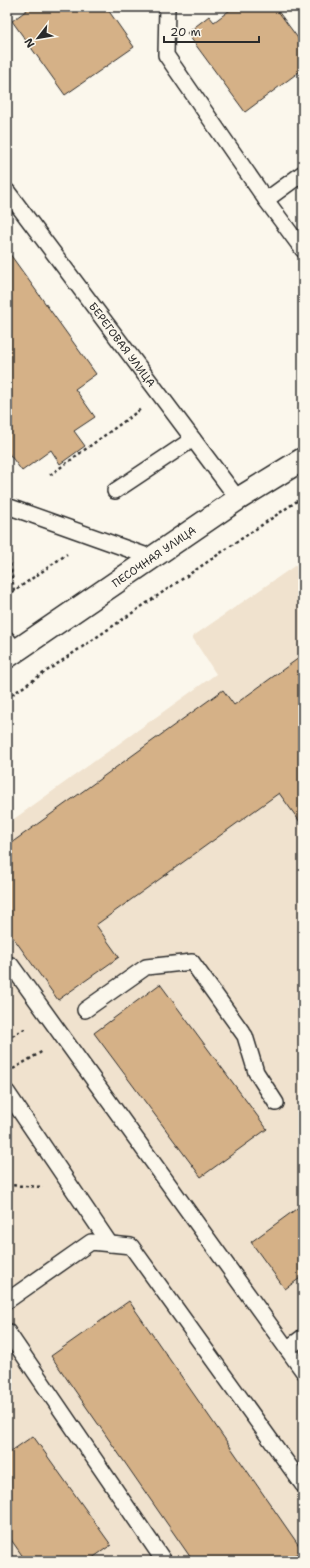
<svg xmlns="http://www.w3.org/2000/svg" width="310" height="1568" font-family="'Shantell Sans',sans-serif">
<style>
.built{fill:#f0e2ce}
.building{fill:#d5b187;stroke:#2b2b2b}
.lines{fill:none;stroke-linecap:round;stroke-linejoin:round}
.service-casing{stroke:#2b2b2b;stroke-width:18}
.minor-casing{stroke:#2b2b2b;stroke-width:25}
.path{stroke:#2b2b2b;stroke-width:2.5;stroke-dasharray:3 3;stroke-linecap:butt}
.service{stroke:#fbf7ec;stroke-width:15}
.minor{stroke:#fbf7ec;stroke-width:22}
.labels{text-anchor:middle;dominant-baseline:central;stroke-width:4;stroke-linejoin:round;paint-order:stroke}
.street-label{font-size:11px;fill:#2b2b2b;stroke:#fbf7ec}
</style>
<rect width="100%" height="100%" fill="#fbf7ec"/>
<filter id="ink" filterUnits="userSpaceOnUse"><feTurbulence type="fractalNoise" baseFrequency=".025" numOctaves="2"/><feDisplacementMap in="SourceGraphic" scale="8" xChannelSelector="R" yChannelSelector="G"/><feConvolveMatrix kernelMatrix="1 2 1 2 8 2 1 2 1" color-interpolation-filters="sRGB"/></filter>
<g filter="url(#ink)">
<polygon class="built" points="303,560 303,1561 7,1561 7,824 216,674 192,637"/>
<g class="building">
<polygon points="31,7 106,7 134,47 65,95 12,21"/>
<polygon points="234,7 275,7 303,45 303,69 245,112 187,33 209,16 214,22"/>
<polygon points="7,250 96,374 75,389 95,417 74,431 85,446 60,464 51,450 22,471 7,451"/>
<polygon points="303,655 303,826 279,793 96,925 119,957 58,1000 7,929 7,846 223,690 234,705"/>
<polygon points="160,984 267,1129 201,1177 94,1033"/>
<polygon points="303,1204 303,1276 285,1289 251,1242"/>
<polygon points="129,1301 302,1550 286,1561 193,1561 51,1356"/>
<polygon points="33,1436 111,1545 88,1561 26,1561 7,1534 7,1454"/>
</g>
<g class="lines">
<g class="service-casing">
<g id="service">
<polyline points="167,7 166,55 266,200 303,250"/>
<path id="s1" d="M7 191 238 499"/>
<polyline points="266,200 303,173"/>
<polyline points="115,491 193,439"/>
<polyline points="7,506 153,558"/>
<polyline points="7,639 16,651"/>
<polyline points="11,965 303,1371"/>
<polyline points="85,1010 146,967 192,962 245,1036 256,1072 276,1103"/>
<polyline points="7,1092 110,1244"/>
<polyline points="7,1301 91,1242 131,1246 303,1485"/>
<polyline points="7,1331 164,1561"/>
<polyline points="287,1349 303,1337"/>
</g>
</g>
<g class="minor-casing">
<g id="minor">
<path id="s2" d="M7 657 238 499 303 459"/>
</g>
</g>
<g class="path">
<polyline points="50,475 141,409"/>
<polyline points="7,540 14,591"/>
<polyline points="7,596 67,554"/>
<polyline points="7,698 303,497"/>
<polyline points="7,1039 26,1028"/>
<polyline points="13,1069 43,1051"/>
<polyline points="7,1185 43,1187"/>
</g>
<use href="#service" class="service"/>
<use href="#minor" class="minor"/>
</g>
</g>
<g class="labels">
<g class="street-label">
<text stroke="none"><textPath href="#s1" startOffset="192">БЕРЕГОВАЯ УЛИЦА</textPath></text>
<text stroke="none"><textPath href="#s2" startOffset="178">ПЕСОЧНАЯ УЛИЦА</textPath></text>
</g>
</g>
<rect width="310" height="1568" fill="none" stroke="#fbf7ec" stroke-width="24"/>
<rect x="12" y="12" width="286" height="1544" fill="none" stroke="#2b2b2b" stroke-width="1.5" filter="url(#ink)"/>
<g transform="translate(38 38) rotate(239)" stroke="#fbf7ec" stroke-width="3" paint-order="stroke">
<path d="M0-3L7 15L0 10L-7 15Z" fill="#2b2b2b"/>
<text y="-6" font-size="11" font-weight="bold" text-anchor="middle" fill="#2b2b2b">N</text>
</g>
<path d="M164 36v6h95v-6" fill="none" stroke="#2b2b2b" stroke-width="2"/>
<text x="170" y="36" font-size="12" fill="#2b2b2b" stroke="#fbf7ec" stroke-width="3" paint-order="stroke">20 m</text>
</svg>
